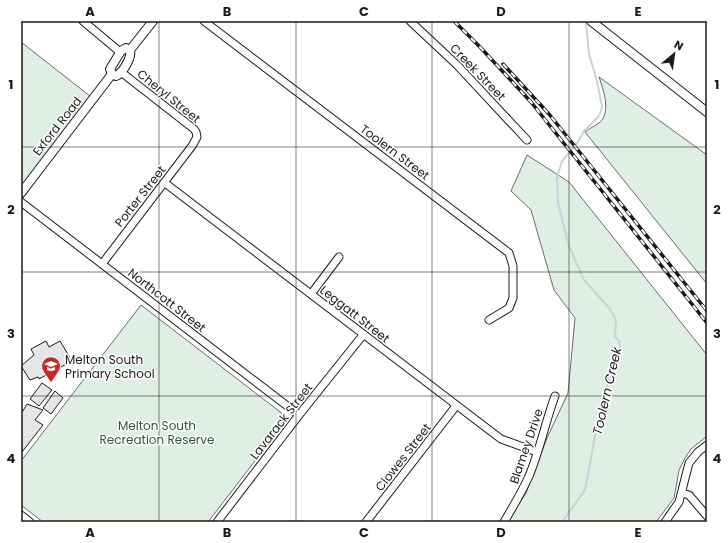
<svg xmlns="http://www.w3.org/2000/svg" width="728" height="543" font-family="Poppins,sans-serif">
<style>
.green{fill:#e0efe3;stroke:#6a6a6a}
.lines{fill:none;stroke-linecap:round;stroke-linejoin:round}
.stream{stroke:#c6d2dc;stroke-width:2}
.building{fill:#e6e6e6;stroke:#1a1a1a}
.minor-casing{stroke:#1a1a1a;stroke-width:9}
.tertiary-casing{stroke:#1a1a1a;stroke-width:10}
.minor{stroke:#fff;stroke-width:7}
.tertiary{stroke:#fff;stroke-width:8}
.rail-casing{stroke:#1a1a1a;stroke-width:3.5}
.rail{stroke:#fff;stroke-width:2;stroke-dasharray:6;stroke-linecap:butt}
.grid{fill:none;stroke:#1a1a1a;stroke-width:1;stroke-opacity:0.55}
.labels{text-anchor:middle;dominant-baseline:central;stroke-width:3;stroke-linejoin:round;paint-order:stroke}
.street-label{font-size:12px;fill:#1a1a1a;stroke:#fff}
.poi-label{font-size:12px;fill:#1a1a1a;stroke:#fff;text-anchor:start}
.park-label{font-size:12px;fill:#2b5a34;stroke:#fff}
.water-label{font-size:13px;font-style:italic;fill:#1a1a1a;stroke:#fff}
.neatline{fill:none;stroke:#1a1a1a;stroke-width:1.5}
.grid-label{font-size:13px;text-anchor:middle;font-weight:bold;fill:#1a1a1a}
</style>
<rect width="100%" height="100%" fill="#fff"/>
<g class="green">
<polygon points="21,42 95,100 21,201"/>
<path d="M599 77 707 155V284L585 132C590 128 595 126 599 123 612 113 603 89 599 77Z"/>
<polygon points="527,155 569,182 707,355 707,436 691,449 685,458 679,470 674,498 656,522 507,522 526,493 547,438 568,393 575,318 554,290 531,210 511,191"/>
<polygon points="141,305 288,418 208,522 43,522 21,505 21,461"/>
</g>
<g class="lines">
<polyline class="stream" points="562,522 585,490 596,431 608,383 620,347 619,341 615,337 616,320 610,309 584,280 569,246 558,203 557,177 562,161 578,142 584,131 599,116 602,107 597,81 589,54 586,21"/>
</g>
<g class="building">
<polygon points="46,341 49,347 60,341 72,361 39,379 38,377 30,380 21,366 34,355 31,349"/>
<polygon points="42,383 52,390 39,406 30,399"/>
<polygon points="55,391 63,398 51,414 43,408"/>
<polygon points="27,404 43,410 35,420 43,425 22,452 21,414"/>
</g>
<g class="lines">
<g class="minor-casing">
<g id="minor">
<polyline points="83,21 120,52"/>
<polyline points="204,21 509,253 513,266 513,298 509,308 489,320"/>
<polyline points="410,21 457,65 527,140"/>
<polyline points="165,183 501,439 537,452"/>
<polyline points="21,202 299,415"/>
<polyline points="102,264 192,146 197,137 196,132 194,129 121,72"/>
<polyline points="311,294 339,257"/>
<polyline points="682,493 689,495 707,516"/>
<polyline points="21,515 30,522"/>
<polyline points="217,522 299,415 363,335"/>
<polyline points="366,522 456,406"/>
<path d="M504 522C513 507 522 492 529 476 540 450 545 423 555 396"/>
<polyline points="665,522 679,502 689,463 698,452 707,445"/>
</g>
</g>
<g class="tertiary-casing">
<g id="tertiary">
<polyline points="591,21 707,112"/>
<path d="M130 50 126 48 121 51 110 69 112 74 116 76C123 73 132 57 130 50L153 21"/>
<polyline points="21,193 112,74"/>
</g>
</g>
<use href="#minor" class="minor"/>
<use href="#tertiary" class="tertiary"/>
<g class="rail-casing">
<g id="rail">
<polyline points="454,21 480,47 531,102 707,323"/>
<polyline points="503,64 549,114 707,311"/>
</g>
</g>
<use href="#rail" class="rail"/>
</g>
<path class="grid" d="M159 21V522M296 21V522M432 21V522M569 21V522M21 147H707M21 272H707M21 396H707"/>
<defs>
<g id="school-pin" transform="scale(1)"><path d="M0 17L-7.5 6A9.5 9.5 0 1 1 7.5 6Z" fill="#c62828" stroke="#fff"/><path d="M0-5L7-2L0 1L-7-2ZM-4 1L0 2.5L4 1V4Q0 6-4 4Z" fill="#fff"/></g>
</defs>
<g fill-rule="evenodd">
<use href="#school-pin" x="51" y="366"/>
</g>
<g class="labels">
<g class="street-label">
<text transform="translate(478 72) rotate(46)">Creek Street</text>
<text transform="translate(169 96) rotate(39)">Cheryl Street</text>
<text transform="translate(57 126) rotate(-52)">Exford Road</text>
<text transform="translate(395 152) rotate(37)">Toolern Street</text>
<text transform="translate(140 196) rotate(-52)">Porter Street</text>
<text transform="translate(167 300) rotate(38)">Northcott Street</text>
<text transform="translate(355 314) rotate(38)">Leggatt Street</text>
<text transform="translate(281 421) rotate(-52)">Lavarack Street</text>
<text transform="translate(526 446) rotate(-71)">Blamey Drive</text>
<text transform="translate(403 457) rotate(-52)">Clowes Street</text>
</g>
<g class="poi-label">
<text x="65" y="359">Melton South<tspan x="65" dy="14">Primary School</tspan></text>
</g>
<g class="park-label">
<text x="157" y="425">Melton South<tspan x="157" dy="14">Recreation Reserve</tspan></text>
</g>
<g class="water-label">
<text transform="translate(607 391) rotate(-77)">Toolern Creek</text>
</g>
</g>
<rect width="728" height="543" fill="none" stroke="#ffffff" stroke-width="44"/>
<g transform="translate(674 54) rotate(29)" stroke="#ffffff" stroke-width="3" paint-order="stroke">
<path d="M0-3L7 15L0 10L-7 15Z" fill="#1a1a1a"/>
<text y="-6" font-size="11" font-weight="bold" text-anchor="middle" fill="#1a1a1a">N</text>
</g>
<rect x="22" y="22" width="684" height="499" class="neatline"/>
<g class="grid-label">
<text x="90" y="16">A</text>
<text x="227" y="16">B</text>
<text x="364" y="16">C</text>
<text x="501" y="16">D</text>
<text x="638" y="16">E</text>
<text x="11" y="89">1</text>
<text x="717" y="89">1</text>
<text x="11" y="214">2</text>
<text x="717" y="214">2</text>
<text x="11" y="338">3</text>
<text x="717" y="338">3</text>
<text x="11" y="463">4</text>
<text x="717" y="463">4</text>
<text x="90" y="537">A</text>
<text x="227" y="537">B</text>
<text x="364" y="537">C</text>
<text x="501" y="537">D</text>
<text x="638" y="537">E</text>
</g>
</svg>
